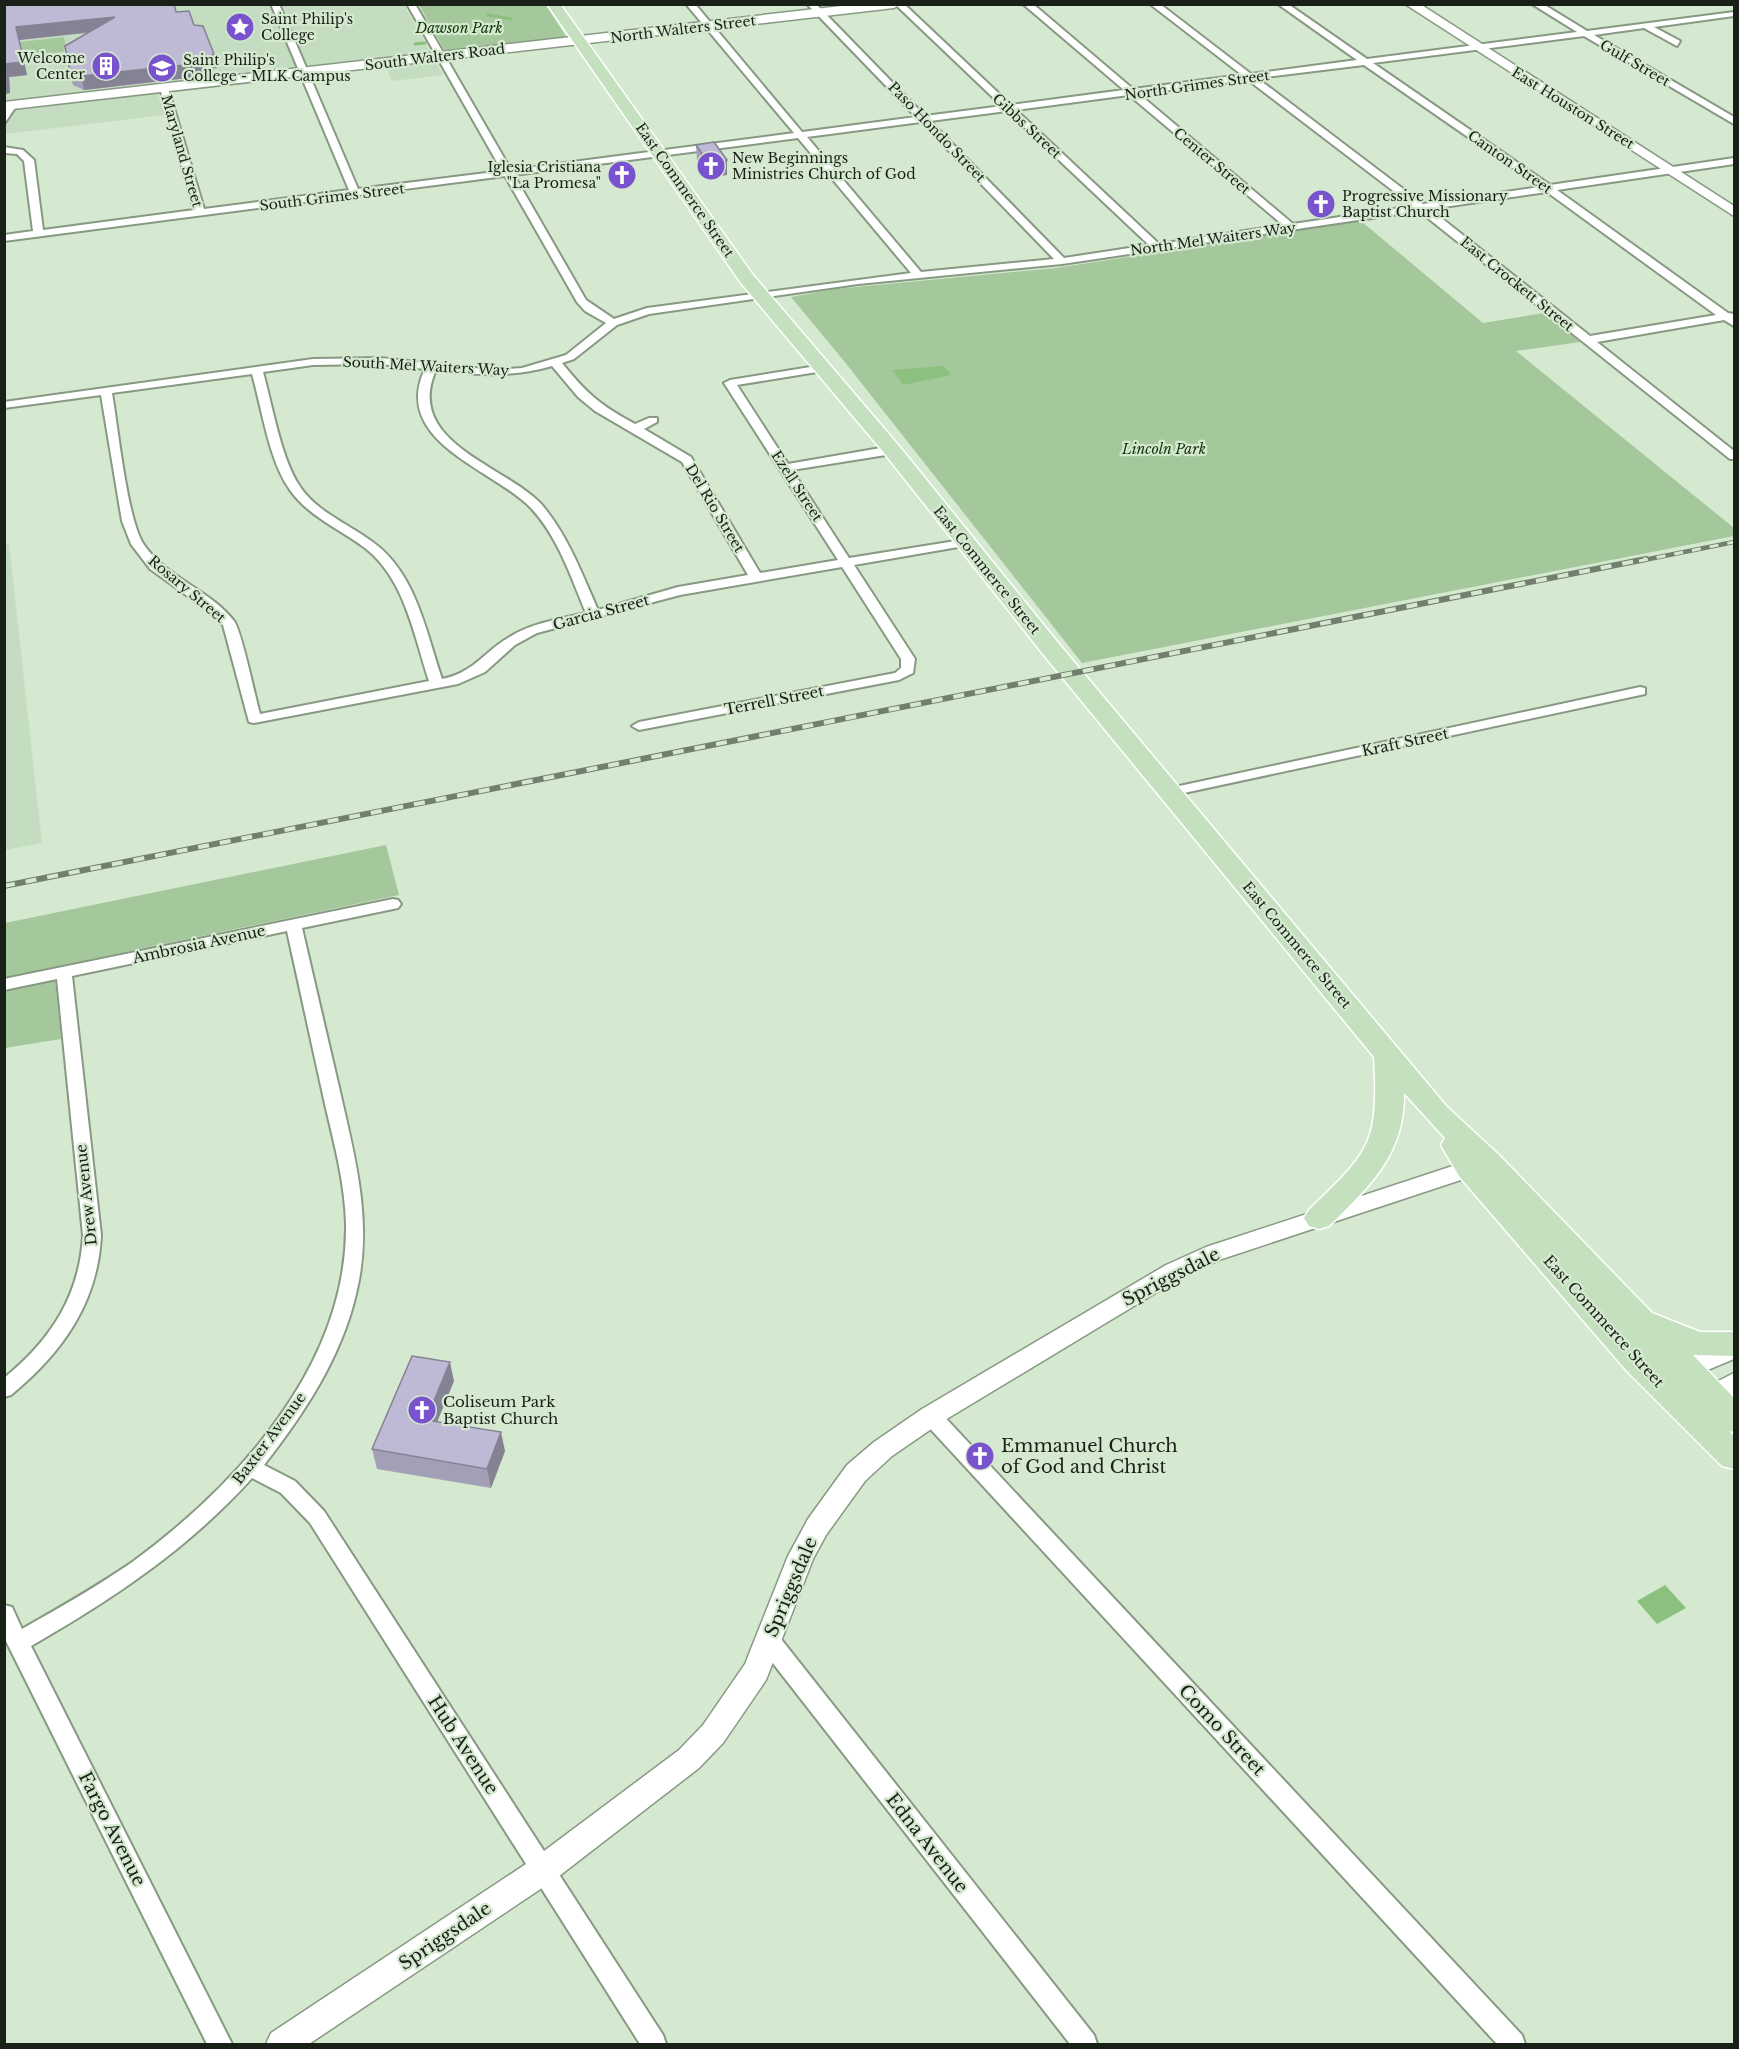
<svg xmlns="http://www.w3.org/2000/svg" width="1739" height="2049" font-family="'Libre Baskerville',serif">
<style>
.built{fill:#c4dcbf}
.green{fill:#a4c89b}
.water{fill:#8bc07e}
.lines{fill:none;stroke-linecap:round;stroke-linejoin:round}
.stream{stroke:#8bc07e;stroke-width:3}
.minor-casing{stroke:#879983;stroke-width:4}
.tertiary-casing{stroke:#879983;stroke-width:3}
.secondary-casing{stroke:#879983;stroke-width:3}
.primary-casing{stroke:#fff;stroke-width:3}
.minor{fill:#fff;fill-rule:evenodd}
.tertiary{fill:#fff;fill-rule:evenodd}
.secondary{fill:#fff;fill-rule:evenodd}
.primary{fill:#c5e0bf;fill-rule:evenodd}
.rail-far1-casing{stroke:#727f6e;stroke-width:4.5}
.rail-casing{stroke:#727f6e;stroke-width:6}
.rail-far1{stroke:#d5e9d0;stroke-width:3;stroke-dasharray:9;stroke-linecap:butt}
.rail{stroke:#d5e9d0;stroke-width:4;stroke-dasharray:11;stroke-linecap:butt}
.wall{fill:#a39fb6}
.shaded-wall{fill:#858294}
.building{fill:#beb9d4;stroke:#858294;stroke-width:1.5}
.labels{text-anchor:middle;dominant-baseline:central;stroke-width:4.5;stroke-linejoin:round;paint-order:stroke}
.far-poi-label{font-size:14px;fill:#192017;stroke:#d5e9d0;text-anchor:start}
.far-park-label{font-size:14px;font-style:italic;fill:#113507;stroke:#d5e9d0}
.far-street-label{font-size:14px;fill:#192017;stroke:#d5e9d0}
.street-label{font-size:15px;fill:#192017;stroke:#d5e9d0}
.poi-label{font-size:15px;fill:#192017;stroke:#d5e9d0;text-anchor:start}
.near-street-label{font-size:18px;fill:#192017;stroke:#d5e9d0}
.near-poi-label{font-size:18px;fill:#192017;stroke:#d5e9d0;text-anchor:start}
</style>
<rect width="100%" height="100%" fill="#d5e9d0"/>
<g class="built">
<polygon points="4,5 404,5 443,75 392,81 383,60 157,87 164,115 5,134"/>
<polygon points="9,544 42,843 5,850 4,545"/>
</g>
<g class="green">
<polygon points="419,5 546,5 567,38 449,52 445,51"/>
<polygon points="64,37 66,48 63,52 5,58 4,41 10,43"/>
<polygon points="1361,221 1483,323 1544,313 1580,342 1516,351 1734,528 1734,536 1082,663 844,361 791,297 835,289 1056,268"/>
<polygon points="386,845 399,895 54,967 61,1039 5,1048 5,923"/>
</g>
<g class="water">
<polygon points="944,366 951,375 903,385 892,370"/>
<polygon points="1665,1585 1686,1608 1657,1624 1637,1601"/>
</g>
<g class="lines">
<g class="stream">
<polyline points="488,15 511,19"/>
<polyline points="415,44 425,43"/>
</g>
<g class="minor-casing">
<g id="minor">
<path d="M271 4H279L358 189 502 171 407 4H415L511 170 794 133 686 4H695L802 132 916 117 807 4H816L925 116 1002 106 895 4H904L1011 105 1124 90 1023 4H1033L1133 89 1242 75 1150 4H1160L1251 74 1357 60 1278 4H1288L1367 59 1577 32 1532 4H1543L1587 31 1734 12V16L1654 27 1680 41 1677 46 1644 28 1594 35 1734 117V124L1584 36 1373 63 1550 185 1734 158V164L1557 190 1728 313 1734 314V326L1724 320 1597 342 1734 451V459H1730L1419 211 1062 264 858 284 649 314 617 325 574 359 562 363C587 394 600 405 635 424L649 418H657V422L644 429 691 457 760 573 838 560 724 383 730 380 823 365 829 368 823 371 737 385 788 464 892 446 898 450 892 454 792 470 849 558 968 539V545L964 546 854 565 915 659 913 673 899 680 639 730 632 726 639 722 895 673 901 668V659L842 567 680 595 537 633 515 645 485 672 458 684 254 723 249 722 223 625 204 608 150 569 131 544 122 521 101 395 4 408V402L313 359 380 358 493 370 522 368 566 355 606 323 585 311 577 302 505 176 4 241V235L33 231 24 161 17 154 4 153V147L23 150 34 160 43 230 194 210 160 88 164 85 168 88 204 209 349 190ZM1364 65 1540 187 1423 204 1257 78ZM1248 80 1413 206 1293 224 1139 94ZM1129 95 1283 225 1159 244 1016 110ZM1007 111 1149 245 1064 258 930 121ZM921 122 1054 259 921 272 807 137ZM798 138 911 273 647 308 614 319 586 300 514 175ZM1547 192 1716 315 1590 336 1430 209ZM380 364 425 369C390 442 495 470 531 508 558 537 571 577 586 613 559 619 531 623 508 638 483 653 473 673 442 679 426 632 416 574 374 543 349 524 316 512 299 485 281 458 272 404 263 372L313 365ZM552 366 578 397 595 411 682 462 748 575 678 587 598 610C582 574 568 536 542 505 507 466 403 443 436 370 479 375 510 378 552 366ZM252 374C262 409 269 461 290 490 309 517 340 529 365 548 405 579 414 636 429 681L260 714C255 697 242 632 234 621 210 590 167 578 144 545 127 520 118 427 112 393Z"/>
<polygon points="10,103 17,105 4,124 4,112"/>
<polygon points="1640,687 1645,688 1645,694 1170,796 1163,792 1170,788"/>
<path d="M393 899 398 900 401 904 398 908 302 928C314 980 326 1032 338 1083 354 1154 374 1222 356 1294 341 1358 304 1414 264 1465L295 1481 324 1511 663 2035 666 2044H640L310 1523 281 1493 252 1478C188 1549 113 1599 31 1646L232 2044H207L4 1637V1605L12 1607 22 1629C59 1608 96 1587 131 1563 238 1485 348 1364 346 1224 345 1183 334 1143 325 1104 312 1046 300 989 287 931L72 976 101 1235C98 1303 62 1353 11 1395L4 1397V1378C51 1340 80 1295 83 1235L57 979 4 990V979Z"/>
<polygon points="931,1408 938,1410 1522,2035 1525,2044 1497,2044 924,1422 921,1416 924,1410"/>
<polygon points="769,1631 777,1634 1094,2035 1097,2044 1070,2044 761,1648 758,1641 761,1634"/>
</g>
</g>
<g class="tertiary-casing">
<g id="tertiary">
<polygon points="1483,1156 1491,1158 1494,1164 1491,1170 1222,1259 1182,1277 940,1423 892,1456 865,1481 826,1535 813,1559 766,1680 723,1743 699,1768 554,1880 309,2044 266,2044 271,2033 532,1860 679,1750 703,1725 745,1664 788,1556 808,1519 847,1465 874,1442 922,1409 1166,1265 1206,1247"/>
<polygon points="1734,1339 1734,1359 1674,1384 1665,1381 1662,1374 1665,1367"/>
<polygon points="1734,1373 1734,1395 1700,1412 1691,1409 1688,1402 1691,1395"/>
</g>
</g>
<g class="secondary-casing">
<g id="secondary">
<polygon points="859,4 900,4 894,8 4,110 4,102"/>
<polygon points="1405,4 1420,4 1734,206 1734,216"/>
</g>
</g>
<g class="primary-casing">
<path id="primary" d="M547 4H560L753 275 899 446 1059 644 1447 1107 1499 1155 1652 1313 1700 1332H1734V1356L1693 1355 1734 1398V1432L1729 1431 1734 1436V1469L1722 1466 1626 1370 1459 1176 1441 1145 1445 1138 1404 1093C1405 1154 1370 1186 1329 1226L1319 1229 1309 1226 1304 1218 1309 1210C1370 1151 1379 1144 1374 1057L1043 654 885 454 741 283Z"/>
</g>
<use href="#minor" class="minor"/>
<use href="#tertiary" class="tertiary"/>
<use href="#secondary" class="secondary"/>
<use href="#primary" class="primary"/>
<g class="rail-far1-casing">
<polyline id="rail-far1" points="1639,561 1734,542"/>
</g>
<g class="rail-casing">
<polyline id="rail" points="4,886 1646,559"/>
</g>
<use href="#rail-far1" class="rail-far1"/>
<use href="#rail" class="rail"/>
</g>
<g class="wall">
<polygon points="4,4 176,12 194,25 217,67 196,77 84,90 73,85 70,72 87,33 19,40 27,75 9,77 10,93 4,94"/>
<polygon points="696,145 727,175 709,177 697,160"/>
<polygon points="454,1381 437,1422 505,1451 491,1488 377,1469 372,1449"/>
</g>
<g class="shaded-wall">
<polygon points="115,17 118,29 19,40 27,75 9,77 10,93 4,94 5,64 16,27"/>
<polygon points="214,54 217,67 196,77 84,90 81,76"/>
<polygon points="727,160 727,175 709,177 708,162"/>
<polygon points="450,1362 454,1381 430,1439 426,1420"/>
<polygon points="501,1432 505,1451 491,1488 487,1469"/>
</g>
<g class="building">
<polygon points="4,4 174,4 176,12 189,11 194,25 203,26 214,54 193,64 81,76 70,72 65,46 115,17 16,27 24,62 5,64 7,80 4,80"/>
<polygon points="714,142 727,160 708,162 696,145"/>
<polygon points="412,1356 450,1362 426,1420 501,1432 487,1469 372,1449"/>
</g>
<defs>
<g id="sight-disc" transform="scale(1.5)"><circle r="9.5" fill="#7953cd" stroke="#d5e9d0"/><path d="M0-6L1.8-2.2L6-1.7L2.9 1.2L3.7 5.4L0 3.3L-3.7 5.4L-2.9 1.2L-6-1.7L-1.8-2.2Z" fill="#fff"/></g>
<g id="building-disc" transform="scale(1.5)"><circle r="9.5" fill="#7953cd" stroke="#d5e9d0"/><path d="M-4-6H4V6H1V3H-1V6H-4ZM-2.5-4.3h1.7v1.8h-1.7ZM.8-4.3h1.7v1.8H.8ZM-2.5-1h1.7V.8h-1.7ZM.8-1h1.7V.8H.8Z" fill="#fff"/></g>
<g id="university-disc" transform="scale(1.5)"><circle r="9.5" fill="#7953cd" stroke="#d5e9d0"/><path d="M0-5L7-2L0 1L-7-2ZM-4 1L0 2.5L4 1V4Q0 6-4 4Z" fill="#fff"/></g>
<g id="church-disc" transform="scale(1.5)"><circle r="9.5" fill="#7953cd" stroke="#d5e9d0"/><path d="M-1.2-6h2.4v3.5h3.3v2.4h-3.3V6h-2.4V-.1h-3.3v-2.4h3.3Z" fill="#fff"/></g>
</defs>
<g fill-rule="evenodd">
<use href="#sight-disc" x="240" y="27"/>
<use href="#building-disc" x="106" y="66"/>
<use href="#university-disc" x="162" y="68"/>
<use href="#church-disc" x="711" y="166"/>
<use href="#church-disc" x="622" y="175"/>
<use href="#church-disc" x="1321" y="204"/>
<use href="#church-disc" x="422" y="1410"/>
<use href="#church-disc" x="980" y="1456"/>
</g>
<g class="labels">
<g class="far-poi-label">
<text x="261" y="19">Saint Philip's<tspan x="261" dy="16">College</tspan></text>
<text x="85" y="58" text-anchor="end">Welcome<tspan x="85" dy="16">Center</tspan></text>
<text x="183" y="60">Saint Philip's<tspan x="183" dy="16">College - MLK Campus</tspan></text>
<text x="732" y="158">New Beginnings<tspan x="732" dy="16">Ministries Church of God</tspan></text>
<text x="601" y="167" text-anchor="end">Iglesia Cristiana<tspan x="601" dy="16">"La Promesa"</tspan></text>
<text x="1342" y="196">Progressive Missionary<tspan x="1342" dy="16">Baptist Church</tspan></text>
</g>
<g class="far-park-label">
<text x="459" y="28">Dawson Park</text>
<text x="1164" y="449">Lincoln Park</text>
</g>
<g class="far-street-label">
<text transform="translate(683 29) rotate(-7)">North Walters Street</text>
<text transform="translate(435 57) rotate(-7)">South Walters Road</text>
<text transform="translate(1635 63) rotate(30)">Gulf Street</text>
<text transform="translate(1197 85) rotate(-8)">North Grimes Street</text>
<text transform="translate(1573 108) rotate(32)">East Houston Street</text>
<text transform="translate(1027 126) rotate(43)">Gibbs Street</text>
<text transform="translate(937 132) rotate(46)">Paso Hondo Street</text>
<text transform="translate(182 151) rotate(74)">Maryland Street</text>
<text transform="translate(1212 161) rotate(40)">Center Street</text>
<text transform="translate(1510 162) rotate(35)">Canton Street</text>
<text transform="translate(685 190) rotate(55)">East Commerce Street</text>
<text transform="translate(332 197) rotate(-7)">South Grimes Street</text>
<text transform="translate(1213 239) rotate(-8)">North Mel Waiters Way</text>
<text transform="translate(1517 284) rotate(39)">East Crockett Street</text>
<text transform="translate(426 366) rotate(3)">South Mel Waiters Way</text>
<text transform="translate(797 486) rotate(57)">Ezell Street</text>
<text transform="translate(715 508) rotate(59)">Del Rio Street</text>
<text transform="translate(987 570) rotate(51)">East Commerce Street</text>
<text transform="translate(187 589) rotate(40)">Rosary Street</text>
<text transform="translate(1297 945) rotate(50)">East Commerce Street</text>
</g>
<g class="street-label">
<text transform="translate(601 612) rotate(-15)">Garcia Street</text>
<text transform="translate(774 700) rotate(-11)">Terrell Street</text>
<text transform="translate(1405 742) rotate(-12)">Kraft Street</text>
<text transform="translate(199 944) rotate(-12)">Ambrosia Avenue</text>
<text transform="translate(86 1195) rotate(-96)">Drew Avenue</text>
<text transform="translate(1604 1321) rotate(48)">East Commerce Street</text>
<text transform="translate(269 1438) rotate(-53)">Baxter Avenue</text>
</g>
<g class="poi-label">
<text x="443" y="1401">Coliseum Park<tspan x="443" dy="17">Baptist Church</tspan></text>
</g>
<g class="near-street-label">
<text transform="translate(1171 1277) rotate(-27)">Spriggsdale</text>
<text transform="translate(791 1587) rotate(-67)">Spriggsdale</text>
<text transform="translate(1222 1730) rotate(47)">Como Street</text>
<text transform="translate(463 1745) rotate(57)">Hub Avenue</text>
<text transform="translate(112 1829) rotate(63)">Fargo Avenue</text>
<text transform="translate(927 1843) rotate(52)">Edna Avenue</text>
<text transform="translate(445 1936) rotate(-34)">Spriggsdale</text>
</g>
<g class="near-poi-label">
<text x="1001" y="1446">Emmanuel Church<tspan x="1001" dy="21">of God and Christ</tspan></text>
</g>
</g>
<rect width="1739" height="2049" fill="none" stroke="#192017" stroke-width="12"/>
</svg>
